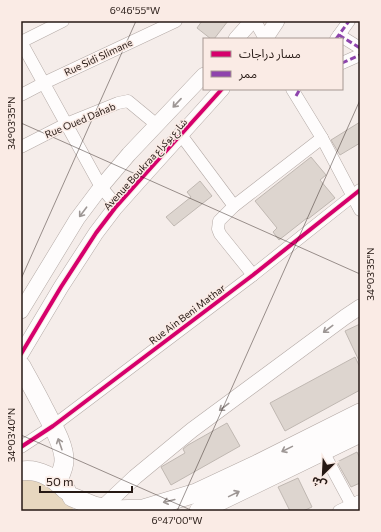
<svg xmlns="http://www.w3.org/2000/svg" width="381" height="532" font-family="Commissioner,'Noto Sans Arabic',sans-serif">
<style>
.green{fill:#e7d7bf}
.building{fill:#ddd5cf;stroke:#c0b8b2}
.lines{fill:none;stroke-linecap:round;stroke-linejoin:round}
.minor-casing{stroke:#b4aaa6;stroke-width:13}
.tertiary-casing{stroke:#b4aaa6;stroke-width:16}
.primary-casing{stroke:#b4aaa6;stroke-width:20}
.minor{stroke:#fefcfc;stroke-width:12}
.tertiary{stroke:#fefcfc;stroke-width:15}
.primary{stroke:#fefcfc;stroke-width:19}
.quiet{stroke:#8e44ad;stroke-width:3;stroke-dasharray:6 3;stroke-linecap:butt}
.cycleway-casing{stroke:#faebe5;stroke-width:6}
.cycleway{stroke:#d6006c;stroke-width:4}
.oneway{stroke:#9d9694}
.ticks{fill:none;stroke:#261914;stroke-width:1;stroke-opacity:0.45}
.labels{text-anchor:middle;dominant-baseline:central;stroke-width:3;stroke-linejoin:round;paint-order:stroke}
.street-label{font-size:10px;fill:#261914;stroke:#faebe5}
.neatline{fill:none;stroke:#261914;stroke-width:1.5}
.ticks-label{font-size:10px;text-anchor:middle;fill:#261914}
</style>
<rect width="100%" height="100%" fill="#f5edea"/>
<polygon class="green" points="21,478 37,479 70,502 74,511 21,511"/>
<g class="building">
<polygon points="202,21 228,21 214,39 211,39 197,28"/>
<polygon points="360,122 360,143 340,155 331,140"/>
<polygon points="311,157 326,175 320,180 335,198 308,219 307,218 279,240 273,232 277,228 255,201"/>
<polygon points="200,181 212,196 174,226 166,217 191,197 187,192"/>
<polygon points="360,324 360,363 345,331"/>
<polygon points="355,357 360,367 360,390 285,431 270,403"/>
<polygon points="227,423 240,446 171,485 161,467 185,453 183,449 188,445"/>
<polygon points="357,452 360,458 360,483 351,487 337,462"/>
<polygon points="298,478 312,507 303,511 290,511 278,487"/>
</g>
<g class="lines">
<g class="minor-casing">
<g id="minor">
<polyline points="255,21 265,39"/>
<polyline points="339,35 360,48"/>
<polyline points="336,39 349,21"/>
<polyline points="21,42 101,187 117,206"/>
<polyline points="21,42 63,21"/>
<polyline points="342,63 360,55"/>
<polyline points="292,89 322,138 360,210"/>
<polyline points="21,95 44,83 176,21"/>
<polyline points="181,135 234,206"/>
<polyline points="21,147 66,124 118,103 128,101 157,125"/>
<polyline points="253,275 220,234 218,229 219,221 234,206 322,138"/>
<polyline points="320,446 355,511"/>
<polyline points="21,447 53,426 253,275 360,190"/>
<polyline points="339,511 360,501"/>
</g>
</g>
<g class="tertiary-casing">
<g id="tertiary">
<polyline points="236,39 252,21"/>
<polyline points="265,39 277,21"/>
<polyline points="21,311 77,219 101,187 129,154 204,75"/>
<polyline points="21,354 61,287 96,233 115,208 139,181 222,89"/>
<polyline points="102,508 135,477 192,430 345,317 360,307"/>
</g>
</g>
<g class="primary-casing">
<g id="primary">
<path d="M21 366C28 379 36 393 43 407 50 421 65 445 64 461 64 468 60 475 57 482"/>
<path d="M21 471C39 468 54 478 66 490"/>
<polyline points="72,497 94,506 113,510 143,509 176,499 196,493 258,464 360,413"/>
<polyline points="199,511 360,433"/>
</g>
</g>
<use href="#minor" class="minor"/>
<use href="#tertiary" class="tertiary"/>
<use href="#primary" class="primary"/>
<g class="quiet">
<polyline points="339,35 360,48"/>
<polyline points="336,39 349,21"/>
<polyline points="342,63 360,55"/>
<polyline points="296,96 300,89"/>
</g>
<g class="cycleway-casing">
<g id="cycleway">
<polyline points="21,354 61,287 96,233 115,208 139,181 222,89"/>
<polyline points="21,447 53,426 253,275 360,190"/>
</g>
</g>
<use href="#cycleway" class="cycleway"/>
</g>
<defs><path id="oneway-shaft" d="M-6 0H5M1.5-3L5.5 0L1.5 3" fill="none" stroke-width="1.6" stroke-linecap="round" stroke-linejoin="round"/></defs>
<g class="oneway">
<use href="#oneway-shaft" transform="translate(177 103) rotate(133)"/>
<use href="#oneway-shaft" transform="translate(83 212) rotate(127)"/>
<use href="#oneway-shaft" transform="translate(328 329) rotate(143)"/>
<use href="#oneway-shaft" transform="translate(224 407) rotate(143)"/>
<use href="#oneway-shaft" transform="translate(60 444) rotate(-109)"/>
<use href="#oneway-shaft" transform="translate(287 449) rotate(154)"/>
<use href="#oneway-shaft" transform="translate(234 494) rotate(-26)"/>
<use href="#oneway-shaft" transform="translate(169 501) rotate(166)"/>
</g>
<path class="ticks" d="M21 123 360 274M21 279 136 21M21 435 193 511M177 511 360 100"/>
<g class="labels">
<g class="street-label">
<text transform="translate(98 57) rotate(-25)">Rue Sidi Slimane</text>
<text transform="translate(80 120) rotate(-23)">Rue Oued Dahab</text>
<text transform="translate(145 164) rotate(-48)">Avenue Boukraa شارع بوكراع</text>
<text transform="translate(187 314) rotate(-37)">Rue Ain Beni Mathar</text>
</g>
</g>
<rect width="381" height="532" fill="none" stroke="#faebe5" stroke-width="44"/>
<rect x="203" y="38" width="140" height="52" fill="#faebe5" stroke="#a59791"/>
<rect x="211" y="51" width="20" height="6" fill="#d6006c" stroke="#a59791"/>
<text x="239" y="58" font-size="12" fill="#261914">مسار دراجات</text>
<rect x="211" y="71" width="20" height="6" fill="#8e44ad" stroke="#a59791"/>
<text x="239" y="78" font-size="12" fill="#261914">ممر</text>
<g transform="translate(323 474) rotate(204)" stroke="#faebe5" stroke-width="3" paint-order="stroke">
<path d="M0-3L7 15L0 10L-7 15Z" fill="#261914"/>
<text y="-6" font-size="11" font-weight="bold" text-anchor="middle" fill="#261914">ش</text>
</g>
<path d="M40 486v6h92v-6" fill="none" stroke="#261914" stroke-width="2"/>
<text x="46" y="486" font-size="12" fill="#261914" stroke="#faebe5" stroke-width="3" paint-order="stroke">50 m</text>
<rect x="22" y="22" width="337" height="488" class="neatline"/>
<g class="ticks-label">
<text x="135" y="14">6°46'55"W</text>
<text transform="translate(11 123) rotate(-90)" y="4">34°03'35"N</text>
<text transform="translate(370 274) rotate(-90)" y="4">34°03'35"N</text>
<text transform="translate(11 435) rotate(-90)" y="4">34°03'40"N</text>
<text x="177" y="524">6°47'00"W</text>
</g>
</svg>
